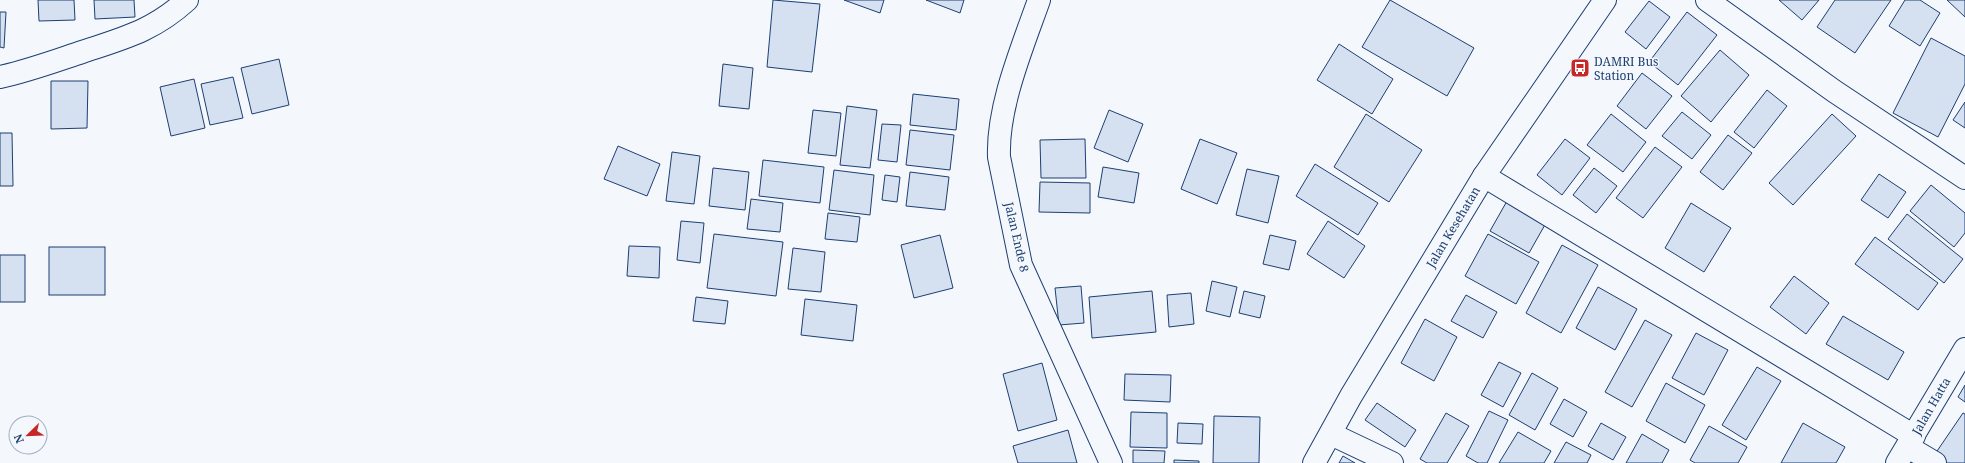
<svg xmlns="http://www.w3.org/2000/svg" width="1965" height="463" font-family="'Noto Serif',serif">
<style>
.building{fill:#d5e0f0;stroke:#1d3f73}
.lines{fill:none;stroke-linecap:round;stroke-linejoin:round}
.street-casing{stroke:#1d3f73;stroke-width:24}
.secondary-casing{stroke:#1d3f73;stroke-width:24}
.highway-casing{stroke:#1d3f73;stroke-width:24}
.street{stroke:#f4f7fb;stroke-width:22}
.secondary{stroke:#f4f7fb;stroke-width:22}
.highway{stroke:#f4f7fb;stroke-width:22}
.labels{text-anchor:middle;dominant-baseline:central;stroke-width:3;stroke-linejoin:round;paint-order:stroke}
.poi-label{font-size:12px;fill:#1d3f73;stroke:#f4f7fb;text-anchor:start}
.street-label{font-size:12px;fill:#1d3f73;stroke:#f4f7fb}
</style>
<rect width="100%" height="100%" fill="#f4f7fb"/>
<g class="building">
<polygon points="38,0 74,0 75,20 39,21"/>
<polygon points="94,0 134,0 135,17 95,19"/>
<polygon points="773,0 820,4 812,72 767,67"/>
<polygon points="844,0 884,0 880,13"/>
<polygon points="926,0 964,0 960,13"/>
<polygon points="1390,0 1474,48 1447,96 1362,47"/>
<polygon points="1779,0 1819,0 1802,20"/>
<polygon points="1835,0 1891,0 1855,53 1817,27"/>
<polygon points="1905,0 1920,0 1940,13 1920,46 1889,26"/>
<polygon points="1947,0 1965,0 1965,17"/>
<polygon points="1649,1 1670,17 1646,49 1625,32"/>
<polygon points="0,12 6,12 4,48 0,47"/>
<polygon points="1687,12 1717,35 1678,85 1649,62"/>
<polygon points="1931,38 1965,56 1965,84 1938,137 1893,113"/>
<polygon points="1339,44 1393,79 1372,114 1317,80"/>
<polygon points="1720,50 1749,75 1711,122 1681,96"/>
<polygon points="279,59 289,105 252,114 241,68"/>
<polygon points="723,64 753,68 749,109 719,106"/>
<polygon points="1642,73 1672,96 1646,129 1617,106"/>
<polygon points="233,77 243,118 210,125 201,84"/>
<polygon points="194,79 205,128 171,136 160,87"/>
<polygon points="51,81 88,81 87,128 51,129"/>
<polygon points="1767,90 1787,106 1754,148 1734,132"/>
<polygon points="913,94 959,99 956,130 910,125"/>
<polygon points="1965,102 1965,128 1953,120"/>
<polygon points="847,106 877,110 870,168 840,165"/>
<polygon points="813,110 841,113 836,156 808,153"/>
<polygon points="1109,110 1143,124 1128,162 1094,148"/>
<polygon points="1682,112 1711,135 1692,159 1662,136"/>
<polygon points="1366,114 1422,150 1389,202 1334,167"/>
<polygon points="1611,114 1646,142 1623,172 1587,145"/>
<polygon points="1832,114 1856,136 1793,205 1769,183"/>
<polygon points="882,124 901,125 897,162 878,160"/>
<polygon points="910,130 954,135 950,170 906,165"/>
<polygon points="0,133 12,133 13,186 0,186"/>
<polygon points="1728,135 1752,153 1723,190 1700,172"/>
<polygon points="1085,139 1086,178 1041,178 1040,140"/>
<polygon points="1200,139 1237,153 1217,204 1181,189"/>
<polygon points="1565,139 1590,158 1562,195 1537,175"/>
<polygon points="618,146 660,164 647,196 604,179"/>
<polygon points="1655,147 1682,167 1643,218 1616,198"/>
<polygon points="672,152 700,156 694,204 666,201"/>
<polygon points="763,160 824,167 820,203 759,196"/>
<polygon points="1315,164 1378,203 1358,235 1296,196"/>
<polygon points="1103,167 1139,173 1134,203 1098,197"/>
<polygon points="713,168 749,172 745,210 709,206"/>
<polygon points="1594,168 1617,186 1596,213 1573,195"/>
<polygon points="1247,169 1279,176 1268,223 1236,215"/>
<polygon points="834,170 874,175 870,215 829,210"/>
<polygon points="910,172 949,177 945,210 906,206"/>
<polygon points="1879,174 1906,192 1888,218 1861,200"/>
<polygon points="885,175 900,177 897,202 882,200"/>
<polygon points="1040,182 1090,183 1090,213 1039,212"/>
<polygon points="1931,185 1965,213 1965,233 1954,247 1910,211"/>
<polygon points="751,199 783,203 780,232 747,229"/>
<polygon points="1507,201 1546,223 1529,253 1490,231"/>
<polygon points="1691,203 1731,228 1704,272 1665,248"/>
<polygon points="828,213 860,217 857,242 825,239"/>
<polygon points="1907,214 1963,259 1944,283 1888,239"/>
<polygon points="681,221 704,223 700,263 677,260"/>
<polygon points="1328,221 1365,246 1344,278 1307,254"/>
<polygon points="714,234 783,242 776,296 707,288"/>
<polygon points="1488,234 1539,262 1516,304 1465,276"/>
<polygon points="940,235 953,288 914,298 901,245"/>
<polygon points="1270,235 1296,241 1289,270 1263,264"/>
<polygon points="1875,237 1938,283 1918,310 1855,264"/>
<polygon points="1562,245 1598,265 1561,333 1526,313"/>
<polygon points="629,246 660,247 659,278 627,276"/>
<rect x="49" y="247" width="56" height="48"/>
<polygon points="793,248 825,252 821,292 788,289"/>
<rect x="0" y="255" width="25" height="47"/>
<polygon points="1794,276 1829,303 1806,334 1770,307"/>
<polygon points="1212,281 1237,287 1230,317 1206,311"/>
<polygon points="1081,286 1084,323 1059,325 1055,288"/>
<polygon points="1598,287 1637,309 1615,350 1576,328"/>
<polygon points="1152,291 1156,332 1092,338 1089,297"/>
<polygon points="1244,291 1265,296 1260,318 1239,313"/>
<polygon points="1191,293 1194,324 1169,327 1167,295"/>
<polygon points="1466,295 1497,312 1483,338 1451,321"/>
<polygon points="696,297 728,301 725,324 693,321"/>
<polygon points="805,299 857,305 853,341 801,335"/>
<polygon points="1843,316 1904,352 1888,380 1826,344"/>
<polygon points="1425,319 1457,337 1434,381 1401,363"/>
<polygon points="1645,320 1672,335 1632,407 1605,392"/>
<polygon points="1696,333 1728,350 1704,395 1672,378"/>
<polygon points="1499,362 1521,373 1503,407 1481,395"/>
<polygon points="1042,363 1057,420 1018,431 1003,374"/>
<polygon points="1757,367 1781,381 1746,440 1722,425"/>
<polygon points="1532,373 1558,388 1535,430 1509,415"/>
<polygon points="1125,374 1171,375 1170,402 1124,400"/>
<polygon points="1666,383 1705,405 1685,443 1646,421"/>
<polygon points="1965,385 1965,402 1958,397"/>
<polygon points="1564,399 1587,412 1573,437 1550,424"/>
<polygon points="1377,403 1416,430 1405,447 1365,420"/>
<polygon points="1489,411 1508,420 1487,463 1478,463 1466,456"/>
<polygon points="1131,412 1167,413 1167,448 1130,447"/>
<polygon points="1446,413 1469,426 1447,463 1427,463 1420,459"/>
<polygon points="1963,413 1965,414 1965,463 1942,463 1933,457"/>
<polygon points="1214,416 1260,417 1259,463 1213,463"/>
<polygon points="1178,423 1203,424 1202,444 1177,443"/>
<polygon points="1601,423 1626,437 1613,460 1588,446"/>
<polygon points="1803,423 1845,447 1836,463 1781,463"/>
<polygon points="1709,426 1747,447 1738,463 1695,463 1690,460"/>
<polygon points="1068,430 1077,463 1018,463 1013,446"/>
<polygon points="1518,432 1551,451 1544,463 1499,463"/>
<polygon points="1642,434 1669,450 1662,463 1626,463"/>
<polygon points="1566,442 1591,455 1587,463 1554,463"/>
<polygon points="1133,450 1165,451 1164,463 1133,463"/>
<polygon points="1343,456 1355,463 1339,463"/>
<polygon points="1174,460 1199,461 1199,463 1174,463"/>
</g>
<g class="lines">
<g class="street-casing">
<g id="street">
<polyline points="1707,0 1834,91 1965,178"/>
<path d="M0 77C28 71 55 61 82 52 124 38 153 31 187 0"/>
<polyline points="1484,176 1914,436"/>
<polyline points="1331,434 1392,463"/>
<polyline points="1908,447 1935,463"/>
</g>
</g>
<g class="secondary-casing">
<g id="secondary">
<path d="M1039 0C1022 48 997 107 999 157L1021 265 1111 463"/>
<polyline points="1897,463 1965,349"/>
</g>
</g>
<g class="highway-casing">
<polyline id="highway" points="1314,463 1351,396 1484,176 1605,0"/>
</g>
<use href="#street" class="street"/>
<use href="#secondary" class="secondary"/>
<use href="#highway" class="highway"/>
</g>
<defs>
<g id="bus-square" transform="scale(1)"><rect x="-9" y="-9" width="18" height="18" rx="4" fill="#c62828" stroke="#f4f7fb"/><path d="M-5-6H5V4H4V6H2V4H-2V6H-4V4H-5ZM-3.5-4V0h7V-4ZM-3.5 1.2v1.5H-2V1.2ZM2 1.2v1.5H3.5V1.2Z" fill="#fff"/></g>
</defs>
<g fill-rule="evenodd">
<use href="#bus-square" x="1580" y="68"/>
</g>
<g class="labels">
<g class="poi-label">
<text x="1594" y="61">DAMRI Bus<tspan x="1594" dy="14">Station</tspan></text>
</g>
<g class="street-label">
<text transform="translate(1453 227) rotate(-59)">Jalan Kesehatan</text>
<text transform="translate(1017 237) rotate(77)">Jalan Ende 8</text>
<text transform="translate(1931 406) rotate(-60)">Jalan Hatta</text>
</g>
</g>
<g transform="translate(28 435) rotate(247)"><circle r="19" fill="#f4f7fb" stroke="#9eadc5"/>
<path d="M0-3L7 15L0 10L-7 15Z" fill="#c62828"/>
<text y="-6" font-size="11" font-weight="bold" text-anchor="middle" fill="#1d3f73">N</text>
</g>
</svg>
